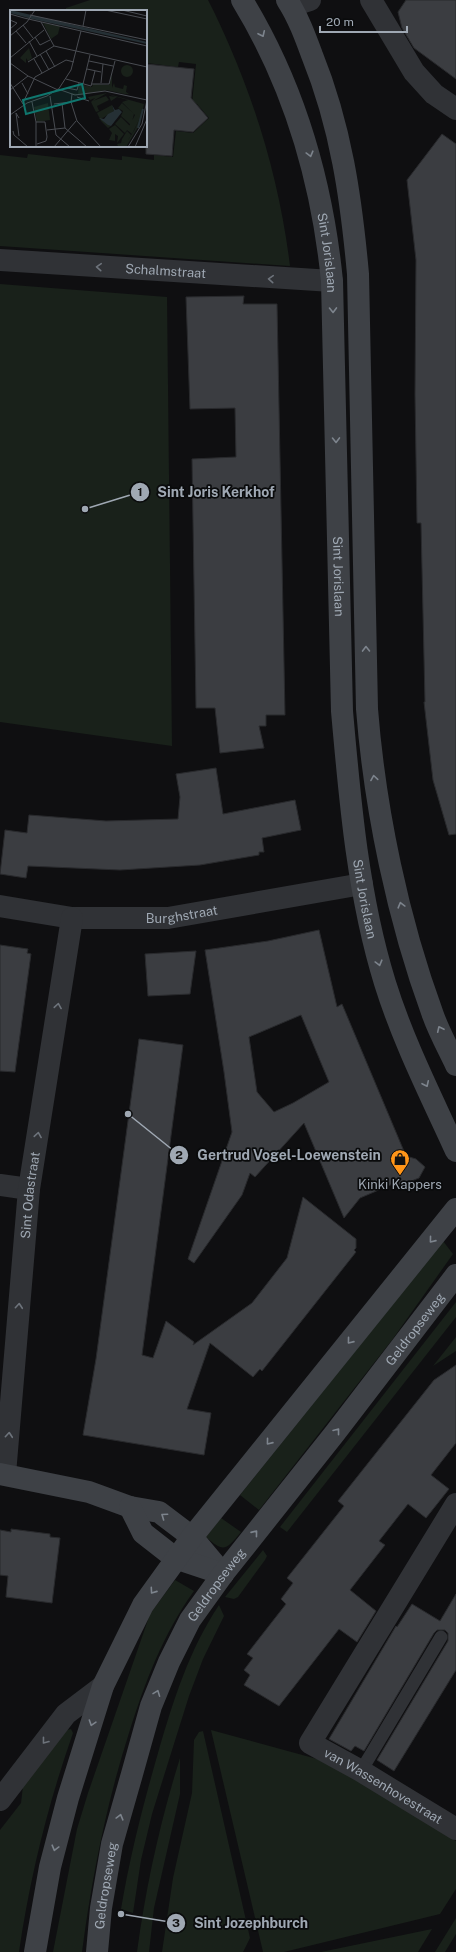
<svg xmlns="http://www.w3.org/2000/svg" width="456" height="1952" font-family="'Public Sans',sans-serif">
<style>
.green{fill:#19211a}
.building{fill:#3b3d41;stroke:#292a2d;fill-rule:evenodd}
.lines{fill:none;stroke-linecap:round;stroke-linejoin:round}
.lane{stroke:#303236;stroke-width:13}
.street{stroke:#303236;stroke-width:22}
.secondary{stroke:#3e4146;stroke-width:22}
.oneway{stroke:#7d848d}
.oneway2{stroke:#6d737b}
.labels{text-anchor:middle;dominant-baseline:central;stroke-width:3.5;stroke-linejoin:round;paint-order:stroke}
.street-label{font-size:13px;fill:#9fa8b3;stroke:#0a0b0c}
.poi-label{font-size:13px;fill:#9fa8b3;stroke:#0a0b0c}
.inset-river{fill:none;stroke:#253035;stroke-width:2}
.inset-road{fill:none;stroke:#494c52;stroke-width:1}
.view{fill:#0f766e;fill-opacity:0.15;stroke:#0f766e;stroke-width:2}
.inset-edge{fill:none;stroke:#9fa8b3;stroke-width:2}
.leader{fill:none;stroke:#9fa8b3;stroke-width:1.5}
.callout-dot{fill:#9fa8b3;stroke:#0a0b0c;stroke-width:1.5}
.mark-label{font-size:12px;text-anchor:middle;font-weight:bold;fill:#111}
.callout-label{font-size:14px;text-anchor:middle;font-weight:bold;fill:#9fa8b3;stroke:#0a0b0c;stroke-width:3.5;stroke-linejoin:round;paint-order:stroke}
</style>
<rect width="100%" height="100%" fill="#0f0f11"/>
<g class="green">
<path d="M90 0H208C216 15 223 31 230 47 260 116 281 191 290 266L0 246V155L27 158 28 154 90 161 91 157 122 160V156L154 160V155L173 157 176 131 193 133 209 118 197 104 192 103 196 64 179 62 178 67 147 63 146 67V11H66V8Z"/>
<polygon points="0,284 167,297 172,746 0,722"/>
<polygon points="443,1241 453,1254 392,1340 259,1510 240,1495"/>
<polygon points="456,1302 456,1317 287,1532 280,1527"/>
<polygon points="456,1337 456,1351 433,1366"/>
<path d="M221 1518 241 1532C226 1550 224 1553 206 1537Z"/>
<polygon points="263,1550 267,1556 265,1560 238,1597 234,1599 225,1597"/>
<path d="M175 1580 194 1591C163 1634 145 1682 129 1733 106 1805 92 1877 82 1952H53L77 1829 88 1793 150 1614Z"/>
<path d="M219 1605 224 1616 203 1659 189 1696 152 1814 141 1860 133 1913 121 1909C130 1856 143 1805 158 1753 173 1701 189 1650 219 1605Z"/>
<path d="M71 1729 73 1733C48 1804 30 1877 19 1952H0V1830L21 1803 23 1786 67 1730Z"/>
<polygon points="211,1730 317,1759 354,1778 456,1841 456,1889 440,1914 284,1952 263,1952"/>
<polygon points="203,1731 250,1938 243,1952 162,1952 173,1878 192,1793 194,1740 199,1732"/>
<path d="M180 1758V1794L154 1908 149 1952H137C146 1886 160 1822 180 1758Z"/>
<polygon points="456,1918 456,1934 445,1952 435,1952"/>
<polygon points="432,1929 418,1952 321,1952"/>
</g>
<g class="building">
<polygon points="406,0 456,0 456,79 414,48 402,28 398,12"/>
<polygon points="146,64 194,69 191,98 208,118 193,132 174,130 172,156 146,154"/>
<polygon points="442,134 456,144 456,834 449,835 433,780 424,702 425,702 421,523 417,523 415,395 416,260 407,180"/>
<polygon points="244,296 243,304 277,304 285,715 266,715 266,726 259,726 264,748 220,753 215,708 196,708 192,459 236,457 235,408 190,409 186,297"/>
<polygon points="216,768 223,814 295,800 301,830 262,838 264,852 259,852 259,855 200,865 120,870 28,866 26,878 0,874 5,830 27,833 29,815 106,821 178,819 180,797 176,774"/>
<path d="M319 930 337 1007 342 1004 406 1156 416 1159 425 1167 419 1178 396 1187 395 1183 360 1198 344 1218 304 1123 255 1177 250 1173 242 1195 194 1263 188 1259 232 1132 224 1072 205 950 268 941ZM301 1015 329 1082 293 1103 274 1112 257 1092 249 1037Z"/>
<polygon points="0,945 28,949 27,953 31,954 15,1072 0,1071"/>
<polygon points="196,951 190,994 148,996 145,954"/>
<polygon points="139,1039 183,1045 142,1355 153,1358 166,1321 194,1342 193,1345 252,1303 287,1258 303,1197 356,1239 356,1248 354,1250 356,1252 262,1371 260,1369 253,1377 210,1343 187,1409 211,1413 204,1455 83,1435 96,1359"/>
<polygon points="456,1365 456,1443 431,1475 449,1489 426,1518 408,1504 379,1541 385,1545 350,1590 376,1611 357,1642 339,1629 279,1706 244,1685 250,1675 244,1670 253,1658 247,1654 286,1604 281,1599 293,1583 287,1578 344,1506 338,1501 434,1380"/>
<polygon points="11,1529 50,1534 50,1537 60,1538 52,1603 6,1597 8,1576 0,1575 0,1530 11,1532"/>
<polygon points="456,1594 456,1670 394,1771 377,1760 448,1641 448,1633 445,1630 437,1630 434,1633 364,1751 355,1746 351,1751 329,1739 396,1626 397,1627 412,1604 440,1621"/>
</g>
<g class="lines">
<polyline class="lane" points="361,1771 441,1637"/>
<g class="street">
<polyline points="371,0 414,72 434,94 456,109"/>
<polyline points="291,6 310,0"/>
<path id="s1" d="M0 260 332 281"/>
<path id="s2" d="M0 906 72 918H168L362 884"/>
<polyline points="0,1185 29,1189"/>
<path id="s3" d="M5 1474 29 1189 72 918"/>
<path id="s4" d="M456 1504 310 1743 361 1771 456 1829"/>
<polyline points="0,1800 66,1714 103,1686"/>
</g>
<g class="secondary">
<path id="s5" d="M242 0C295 87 322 181 332 281L342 711C350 802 358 896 385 983 403 1041 431 1096 456 1151"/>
<path d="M287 0C298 17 305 36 312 55 341 127 351 197 358 274L367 709C375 810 398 920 433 1015 439 1032 448 1048 456 1065"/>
<polyline points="0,1474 89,1492 130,1507 159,1512 192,1537 223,1574"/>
<polyline points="130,1507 143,1533 175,1558 223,1574"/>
<polyline points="35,1952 50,1867 68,1798 103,1686 143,1605 192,1537 456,1209"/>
<path id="s6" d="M97 1952 101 1908 112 1844 132 1774 151 1706 169 1662 190 1620 223 1574 335 1433 456 1275"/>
</g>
</g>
<defs><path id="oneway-chevron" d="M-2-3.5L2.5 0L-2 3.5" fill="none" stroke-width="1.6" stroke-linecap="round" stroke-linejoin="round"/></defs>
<g class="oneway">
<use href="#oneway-chevron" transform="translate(262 34) rotate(65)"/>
<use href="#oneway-chevron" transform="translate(310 154) rotate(75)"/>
<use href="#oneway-chevron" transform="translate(333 310) rotate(89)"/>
<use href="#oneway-chevron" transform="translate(336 440) rotate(89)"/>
<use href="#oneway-chevron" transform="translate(366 649) rotate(-91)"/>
<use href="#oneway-chevron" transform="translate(374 778) rotate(-99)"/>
<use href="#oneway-chevron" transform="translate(401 905) rotate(-105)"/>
<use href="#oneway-chevron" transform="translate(379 963) rotate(75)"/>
<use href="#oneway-chevron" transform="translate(440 1029) rotate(-115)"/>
<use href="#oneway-chevron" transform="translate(426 1084) rotate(65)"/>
<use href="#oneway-chevron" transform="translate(432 1240) rotate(129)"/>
<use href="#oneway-chevron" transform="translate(350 1341) rotate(129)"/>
<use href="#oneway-chevron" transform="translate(337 1431) rotate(-52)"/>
<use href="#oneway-chevron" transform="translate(269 1442) rotate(129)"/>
<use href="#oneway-chevron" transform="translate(164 1516) rotate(-145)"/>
<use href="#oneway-chevron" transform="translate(255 1533) rotate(-51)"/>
<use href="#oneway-chevron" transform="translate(153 1591) rotate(125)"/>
<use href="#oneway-chevron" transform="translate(157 1693) rotate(-69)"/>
<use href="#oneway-chevron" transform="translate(92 1723) rotate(108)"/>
<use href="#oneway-chevron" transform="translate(120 1817) rotate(-75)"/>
<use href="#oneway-chevron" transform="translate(55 1848) rotate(105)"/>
</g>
<g class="oneway2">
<use href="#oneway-chevron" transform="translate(99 267) rotate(-176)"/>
<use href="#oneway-chevron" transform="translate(271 279) rotate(-176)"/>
<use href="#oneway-chevron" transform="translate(58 1006) rotate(-81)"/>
<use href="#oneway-chevron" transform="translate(38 1135) rotate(-81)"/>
<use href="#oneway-chevron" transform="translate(19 1306) rotate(-85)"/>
<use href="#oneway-chevron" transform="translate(9 1435) rotate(-85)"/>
<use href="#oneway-chevron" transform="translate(45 1741) rotate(128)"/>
</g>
<defs>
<g id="shop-pin" transform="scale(1)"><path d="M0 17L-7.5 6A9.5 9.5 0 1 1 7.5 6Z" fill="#ff9519" stroke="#0a0b0c"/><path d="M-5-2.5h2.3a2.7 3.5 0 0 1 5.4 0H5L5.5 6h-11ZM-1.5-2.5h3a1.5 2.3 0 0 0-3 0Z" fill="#111"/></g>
</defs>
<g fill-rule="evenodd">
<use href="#shop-pin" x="400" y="1159"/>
</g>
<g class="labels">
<g class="street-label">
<text stroke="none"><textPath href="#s5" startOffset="269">Sint Jorislaan</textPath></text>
<text stroke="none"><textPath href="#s1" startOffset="166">Schalmstraat</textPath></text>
<text stroke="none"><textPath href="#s5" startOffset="593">Sint Jorislaan</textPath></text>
<text stroke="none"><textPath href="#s5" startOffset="917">Sint Jorislaan</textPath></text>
<text stroke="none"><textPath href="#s2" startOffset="183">Burghstraat</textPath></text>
<text stroke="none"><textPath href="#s3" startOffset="280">Sint Odastraat</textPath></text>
<text stroke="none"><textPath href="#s6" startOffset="715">Geldropseweg</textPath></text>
<text stroke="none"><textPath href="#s6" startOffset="391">Geldropseweg</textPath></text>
<text stroke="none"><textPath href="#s4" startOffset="365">van Wassenhovestraat</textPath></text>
<text stroke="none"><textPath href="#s6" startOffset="67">Geldropseweg</textPath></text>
</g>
<g class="poi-label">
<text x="400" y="1184">Kinki Kappers</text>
</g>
</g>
<g transform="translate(10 10)">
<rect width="137" height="137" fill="#0f0f11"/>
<path d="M33 13 50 16 48 24 41 29ZM19 38 22 48 18 51 16 48V53L10 48ZM111 61a6 6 0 1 1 12 0a6 6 0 1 1-12 0ZM102 64V78L104 73 105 77 113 79 114 75 117 76 116 82 119 84H115L119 85 96 80 73 85H64L61 83 68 84 69 74 82 77 83 74 99 75ZM97 83 83 91 96 86 99 90 87 96 89 101 86 102 81 92 85 88 80 90 78 87ZM98 84 134 94 130 114 116 137H109L111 136H108L107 134 116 132 111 133 112 129 117 121 121 125 118 130 124 121 130 108 122 124 117 120 125 105 112 92 118 90 107 87 101 91 99 86 106 87ZM38 93 40 110 27 112 24 97ZM112 93 124 104 121 115 111 106 113 101 108 98ZM102 95 104 101 91 109 101 116 98 118 91 111 87 103ZM111 107 120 116 115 123 105 114ZM105 115 114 124 107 133 108 126 105 124V131L99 130 102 123 99 119Z" fill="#19211a"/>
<path d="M0 0 137 32V34L22 9 0 3ZM102 95 105 100 109 99 112 102 101 116 98 115 89 108 94 109 98 104 104 101Z" fill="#253035"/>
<path class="inset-river" d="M128 118 133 99"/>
<path class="inset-road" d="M95 0 137 9M112 0 137 6M0 4 14 8M20 5 137 30M14 8 137 36M0 10 7 13 0 19M31 12 44 36M13 15 23 28M73 16 76 0M6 21 16 33M0 26 17 12 25 0M25 27 30 35 40 30M19 31 27 46M44 36 137 57M36 41 45 57M30 44 39 60M0 48 34 20M24 49 32 63M79 51 103 56M18 52 44 36M0 53 18 66 48 80 61 60 71 21M77 59 91 62M56 69 81 76 85 61M0 73 13 94M12 73 18 84M91 73 93 54M73 74 80 45M82 74H99L105 51M57 78 67 80 69 73M0 80 18 66M62 84 61 92 67 111 91 137M40 86 46 125 60 137M67 87 79 91M22 92 26 112V137M13 93 25 67 56 50 64 52M52 93 55 118M44 94 61 92M0 105 17 93 37 86 48 79 65 85 95 81 137 90M9 108 6 103 9 126M26 112H35L37 127 36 131 27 134M37 120 55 118 77 137M3 121 4 125 18 137M44 137 66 111M118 137 132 114 137 90M125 137 137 109"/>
<path class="view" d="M72 74 75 88 16 104 13 90Z"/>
<rect width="137" height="137" class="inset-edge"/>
</g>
<path class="leader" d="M85 509L140 492M128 1114L179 1155M121 1914L176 1923"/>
<g class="callout-dot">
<circle cx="85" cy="509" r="4"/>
<circle cx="128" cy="1114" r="4"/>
<circle cx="121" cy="1914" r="4"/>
<circle cx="140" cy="492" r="10"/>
<circle cx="179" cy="1155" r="10"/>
<circle cx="176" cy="1923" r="10"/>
</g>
<g class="mark-label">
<text x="140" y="496">1</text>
<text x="179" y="1159">2</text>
<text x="176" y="1927">3</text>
</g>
<g class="callout-label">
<text x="216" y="497">Sint Joris Kerkhof</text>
<text x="289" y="1160">Gertrud Vogel-Loewenstein</text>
<text x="251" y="1928">Sint Jozephburch</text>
</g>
<path d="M320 26v6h87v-6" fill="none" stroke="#9fa8b3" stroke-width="2"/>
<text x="326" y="26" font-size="12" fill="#9fa8b3" stroke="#0a0b0c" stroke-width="3" paint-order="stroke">20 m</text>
</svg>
